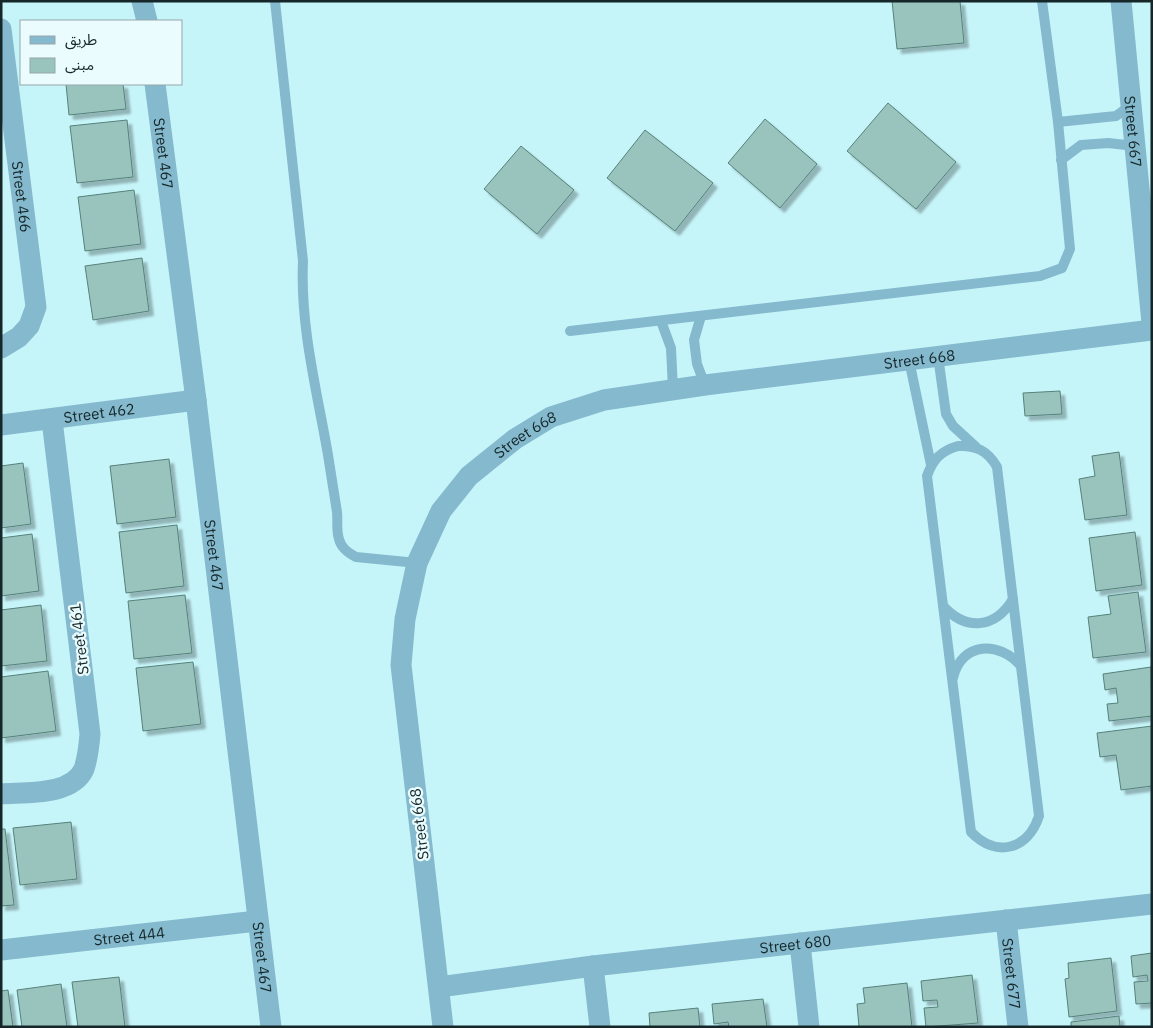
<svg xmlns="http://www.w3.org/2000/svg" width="1153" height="1028" font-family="'IBM Plex Sans','Noto Sans Arabic',sans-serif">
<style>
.building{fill:#98c4bd;stroke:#56817a;filter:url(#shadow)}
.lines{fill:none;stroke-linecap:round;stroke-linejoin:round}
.service{stroke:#85b9ce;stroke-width:10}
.minor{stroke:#85b9ce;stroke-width:21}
.labels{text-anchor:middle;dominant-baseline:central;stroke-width:4.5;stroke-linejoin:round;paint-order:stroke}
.street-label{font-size:15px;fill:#152729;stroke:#eafcfe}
</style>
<defs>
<filter id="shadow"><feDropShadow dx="4.5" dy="4.5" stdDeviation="1" flood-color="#0004"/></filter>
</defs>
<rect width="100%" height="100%" fill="#c6f5f9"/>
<g class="building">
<polygon points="892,1 960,1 964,43 897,49"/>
<polygon points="66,84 123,84 126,109 69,115"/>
<polygon points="888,103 956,162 916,209 847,151"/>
<polygon points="765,119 817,164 780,208 728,163"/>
<polygon points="127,120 133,177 77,183 70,126"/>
<polygon points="645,130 713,183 675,231 607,178"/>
<polygon points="521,146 574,190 537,234 484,189"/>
<polygon points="134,190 141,244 85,251 78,197"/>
<polygon points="142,258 149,311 93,320 85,266"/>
<polygon points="1060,391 1062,414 1025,416 1023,393"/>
<polygon points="1119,452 1127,515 1085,520 1079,479 1095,476 1092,456"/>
<polygon points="169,459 176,517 117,524 110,466"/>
<polygon points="23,463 31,524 1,528 1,466"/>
<polygon points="177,525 184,586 126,593 119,532"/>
<polygon points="1135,532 1142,585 1096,591 1089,538"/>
<polygon points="32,534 39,591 1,596 1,538"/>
<polygon points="1138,592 1146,652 1093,658 1088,617 1111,614 1108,596"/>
<polygon points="185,595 192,653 134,659 128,601"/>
<polygon points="41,605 47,661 1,666 1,610"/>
<polygon points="193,662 201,724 143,731 136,668"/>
<polygon points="1151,667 1152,716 1109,721 1107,704 1118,703 1116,688 1105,690 1103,674"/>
<polygon points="48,671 56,731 1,738 1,677"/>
<polygon points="1152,726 1152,786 1121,790 1116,755 1100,757 1097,733"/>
<polygon points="71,822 77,879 20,885 13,828"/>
<polygon points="1,829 5,829 14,905 1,906"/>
<polygon points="1152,953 1152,1003 1136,1004 1134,982 1148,981 1147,975 1133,977 1131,956"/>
<polygon points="1111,958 1117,1011 1069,1017 1065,979 1069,978 1068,963"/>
<polygon points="972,975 978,1023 926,1027 924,1008 938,1007 937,1000 923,1001 921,981"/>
<polygon points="119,977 125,1027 78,1027 72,982"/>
<polygon points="907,983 912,1027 859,1027 857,1004 865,1003 863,988"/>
<polygon points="61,984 67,1027 22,1027 17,990"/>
<polygon points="8,990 13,1027 1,1027 1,991"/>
<polygon points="763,999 767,1027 729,1027 728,1022 714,1024 712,1004"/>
<polygon points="698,1008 700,1027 650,1027 649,1013"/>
<polygon points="1119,1016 1120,1027 1071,1027 1071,1022"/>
</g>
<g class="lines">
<g class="service">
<path d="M275 1 303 261C300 327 317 391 328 455 331 474 334 493 337 512 338 520 336 530 339 539 341 548 348 553 356 557L417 563"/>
<polyline points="1058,122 1116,116 1131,105"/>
<polyline points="1061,160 1081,145 1108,143 1135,146"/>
<polyline points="701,316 694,340 697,364 705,385"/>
<polyline points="661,321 671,348 673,390"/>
<polyline points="570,331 1040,276 1062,268 1070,249 1058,122 1042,1"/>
<polyline points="938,356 946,414 953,426 976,447"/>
<polyline points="909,360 931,465"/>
<path d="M958 446C976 445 988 451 997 467L1039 816C1028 850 996 858 971 832L927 476C933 459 941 451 958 446Z"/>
<path d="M943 606C966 631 995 629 1013 599"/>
<path d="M953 678C961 642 999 640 1021 666"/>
</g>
<g class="minor">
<polyline points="142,1 147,21"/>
<path id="s1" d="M1121 1 1152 323"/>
<path id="s2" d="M1 29 36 307 29 326 19 337 1 348"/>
<path id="s3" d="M155 84 196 400 271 1027"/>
<path id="s4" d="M1 425 196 400"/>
<path d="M1 794C26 792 72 796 84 769 88 757 89 746 90 734L52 420"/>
<path id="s5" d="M1006 920 1018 1027"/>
<polyline points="800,943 809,1027"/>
<path id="s6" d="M1 950 257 921"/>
<polyline points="593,966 600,1027"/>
<path id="s7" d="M439 987 593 966 1152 904"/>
<path id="s8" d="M443 1027 401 665 405 619 417 563 441 511 469 476 515 439 551 417 604 400 705 385 1152 330"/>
</g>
</g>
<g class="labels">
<g class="street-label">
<text stroke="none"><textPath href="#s1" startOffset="131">Street 667</textPath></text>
<text stroke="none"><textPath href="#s3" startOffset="70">Street 467</textPath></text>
<text stroke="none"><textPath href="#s2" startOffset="169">Street 466</textPath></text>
<text stroke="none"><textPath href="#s8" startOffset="1045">Street 668</textPath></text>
<text stroke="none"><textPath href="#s4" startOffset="99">Street 462</textPath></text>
<text stroke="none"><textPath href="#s8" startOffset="640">Street 668</textPath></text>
<text stroke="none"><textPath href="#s3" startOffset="475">Street 467</textPath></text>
<text transform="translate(79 639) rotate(-97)">Street 461</text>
<text transform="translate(419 824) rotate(-97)">Street 668</text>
<text stroke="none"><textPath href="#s6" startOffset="129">Street 444</textPath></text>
<text stroke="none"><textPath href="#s7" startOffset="359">Street 680</textPath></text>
<text stroke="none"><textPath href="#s3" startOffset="880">Street 467</textPath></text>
<text stroke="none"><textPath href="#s5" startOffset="54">Street 677</textPath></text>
</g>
</g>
<rect width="1153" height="1028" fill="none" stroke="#152729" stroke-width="5"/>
<rect x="20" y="20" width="162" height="65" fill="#eafcfe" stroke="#95a7a9"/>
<rect x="30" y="36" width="25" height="8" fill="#85b9ce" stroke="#95a7a9"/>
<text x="65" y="45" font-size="15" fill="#152729">طريق</text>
<rect x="30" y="58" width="25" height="15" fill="#98c4bd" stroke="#95a7a9"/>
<text x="65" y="70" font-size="15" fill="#152729">مبنى</text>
</svg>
